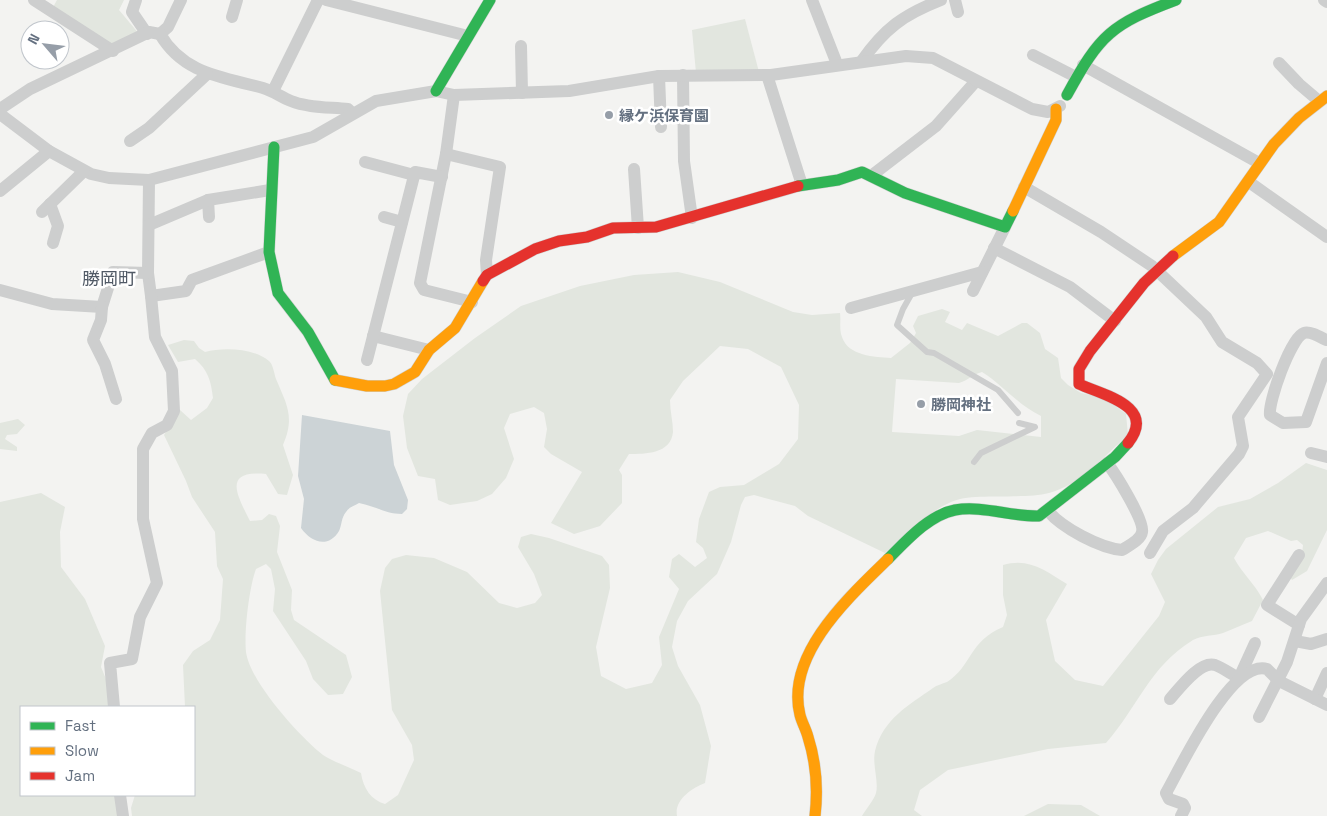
<svg xmlns="http://www.w3.org/2000/svg" width="1327" height="816" font-family="'Space Grotesk','Noto Sans JP',sans-serif">
<style>
.green{fill:#e2e6df;fill-rule:evenodd}
.water{fill:#ccd3d6}
.lines{fill:none;stroke-linecap:round;stroke-linejoin:round}
.fast-casing{stroke:#cfd0d0;stroke-width:12}
.slow-casing{stroke:#cfd0d0;stroke-width:12}
.jam-casing{stroke:#cfd0d0;stroke-width:12}
.lane{stroke:#cdcece;stroke-width:6}
.street{stroke:#cdcece;stroke-width:12}
.fast{stroke:#30b455;stroke-width:11}
.slow{stroke:#ff9f0a;stroke-width:11}
.jam{stroke:#e5322d;stroke-width:11}
.poi-dot{fill:#969ea8;stroke:#fff;stroke-width:2}
.labels{text-anchor:middle;dominant-baseline:central;stroke-width:5;stroke-linejoin:round;paint-order:stroke}
.poi-label{font-size:15px;font-weight:bold;fill:#647080;stroke:#fff;text-anchor:start}
.quarter-label{font-size:18px;fill:#515a66;stroke:#fff}
</style>
<rect width="100%" height="100%" fill="#f3f3f1"/>
<g class="green">
<polygon points="57,0 124,0 119,10 140,35 112,49 52,9"/>
<polygon points="745,19 759,72 696,73 692,30"/>
<path d="M678 272 720 282 793 312 812 315 840 313C841 320 839 330 842 337 848 356 875 357 891 358L910 343 916 333 913 326 918 316 942 309 950 312 945 322 962 330 967 323 998 336 1022 323H1027L1040 333 1045 349 1058 358 1061 378 1068 385 1081 393 1105 398 1126 414 1128 435C1105 455 1080 485 1049 493 1022 500 971 492 951 502 926 513 905 535 885 553L808 516 795 506 754 495 745 497 741 505 731 542 717 574 688 601 677 621 672 647 678 666 700 705 711 746 705 783C692 788 674 800 677 816H132L131 808 135 795H194V707H185L183 665 193 651 210 640 220 620 223 579 217 566 215 532 192 497 186 481 164 435 180 410 191 420 207 408 213 398C211 381 208 370 195 359L178 362 168 345 184 340 194 341 199 348 205 352C223 347 254 348 269 361 273 364 274 373 276 379 287 405 295 417 283 445L293 475 287 495 278 494 266 474C222 470 237 495 250 521L262 520 269 514 276 516 280 526 277 552 292 590 291 610 294 620 346 655 352 677 343 694 328 695 313 679 306 661 273 611 275 589 271 569 266 564 256 569C249 588 244 632 246 652 250 682 300 737 323 755 334 762 349 767 361 773 363 788 371 800 385 804L398 795 414 760 412 745 392 710 380 591 385 568 392 559 406 555 434 558 467 572 499 603 517 608 535 603 542 595 534 574 518 547 521 537 531 534 549 538 602 556 609 565 610 588 596 647 601 676 626 689 652 683 662 665 659 637 679 589 669 577 672 559 679 554 695 567 707 558 703 548 696 542 699 519 709 492 720 487 744 485 779 464 798 439 799 405 781 367 748 349 720 346 683 381 670 400C670 411 673 422 673 432 671 454 645 454 629 454L619 470 622 475V503L600 526 574 534 551 523 582 472 551 454 544 447 547 429 544 413 534 407 510 414 504 428 514 459 506 478 492 494 477 501 450 505 438 500 435 479 418 476 407 448 403 416 408 394 422 379 475 338 521 306 580 286 634 275ZM982 372C1004 386 1018 405 1041 416V437L977 430 959 436 892 432 896 379 959 383C969 380 971 375 982 372Z"/>
<polygon points="18,419 25,425 17,434 7,435 5,439 17,447 17,451 0,449 0,423"/>
<path d="M1306 463 1327 470V530L1307 571 1292 580 1290 577 1302 554 1303 545 1297 540 1291 541 1268 531 1246 538 1234 558C1242 573 1255 584 1263 600L1252 621C1242 625 1233 629 1223 633 1214 636 1202 635 1193 640 1149 667 1138 707 1106 743L1048 749 948 770 920 790 914 810 922 816H862C866 809 874 800 876 793 879 782 872 764 875 751 883 719 909 705 933 688 937 685 942 684 947 682 972 666 969 641 1003 627L1007 615 1003 595V565C1029 557 1046 571 1067 584L1046 620 1055 661 1075 680 1103 686 1159 616 1165 602 1151 574 1158 560 1166 549 1218 507 1250 499 1278 483Z"/>
<polygon points="41,493 65,507 60,532 61,567 85,599 105,646 101,667 111,691 115,707 21,707 21,795 120,795 120,816 0,816 0,502"/>
<polygon points="1048,804 1081,805 1100,816 1024,816"/>
</g>
<path class="water" d="M302 415 390 431 394 465 408 500 407 509 402 514C386 514 375 506 359 503 354 506 349 507 346 512 341 518 342 525 339 531 328 549 311 542 301 528L304 499 298 476Z"/>
<g class="lines">
<g class="fast-casing">
<g id="fast">
<polyline points="436,91 490,0"/>
<path d="M1067 95C1100 34 1112 24 1176 0"/>
<polyline points="274,147 269,252 278,293 308,332 335,380"/>
<polyline points="798,186 838,180 862,172 905,193 1005,227 1013,211"/>
<path d="M888 559C906 541 929 515 955 510 982 505 1012 517 1039 516L1115 457 1128 443"/>
</g>
</g>
<g class="slow-casing">
<g id="slow">
<polyline points="1013,211 1056,120 1056,109"/>
<polyline points="1173,256 1219,222 1274,144 1299,118 1327,96"/>
<polyline points="335,380 367,386 385,386 394,384 415,372 429,350 455,328 483,281"/>
<path d="M815 816C818 790 816 762 808 737 806 729 802 723 800 715 785 655 849 597 888 559"/>
</g>
</g>
<g class="jam-casing">
<g id="jam">
<polyline points="483,281 487,275 535,249 559,241 587,237 613,228 656,227 798,186"/>
<path d="M1128 443C1157 406 1103 395 1079 384V369L1090 351 1144 283 1173 256"/>
</g>
</g>
<g class="lane">
<polyline points="912,293 903,309 897,325 927,352 934,353 998,390 1018,413"/>
<polyline points="974,462 981,453 1035,427 1019,423"/>
</g>
<g class="street">
<polyline points="34,0 113,51"/>
<polyline points="136,0 132,12 147,34"/>
<path d="M181 0 168 27 160 34C183 74 223 77 263 88 273 91 281 97 291 101 308 108 330 107 348 109L352 113"/>
<polyline points="326,0 468,36"/>
<polyline points="812,0 837,64"/>
<polyline points="955,0 958,12"/>
<polyline points="1324,0 1327,2"/>
<polyline points="232,17 237,0"/>
<polyline points="521,46 522,93"/>
<polyline points="1033,55 1076,77"/>
<path d="M861 62C885 28 903 15 941 0"/>
<polyline points="1279,63 1299,84 1319,101"/>
<polyline points="1083,65 1259,163"/>
<polyline points="683,75 684,161 692,218"/>
<polyline points="767,75 802,185"/>
<polyline points="659,76 661,127"/>
<polyline points="273,91 318,0"/>
<polyline points="454,95 446,154 420,283 424,290 472,302"/>
<polyline points="0,109 30,89 149,32 160,34"/>
<polyline points="0,114 49,151"/>
<polyline points="130,141 149,128 207,74"/>
<polyline points="446,154 500,167 486,260 487,275"/>
<polyline points="365,162 414,175"/>
<polyline points="634,169 638,228"/>
<polyline points="871,176 936,126 976,81"/>
<polyline points="149,180 148,273 151,296 186,291 192,280 269,252"/>
<polyline points="1249,182 1327,237"/>
<polyline points="1024,187 1101,232 1152,266 1206,317 1222,342 1257,363 1267,374 1238,417 1243,446 1239,454 1193,508 1163,531 1150,553"/>
<polyline points="0,191 49,151 91,174 109,178 149,180 313,137 376,101 436,91 454,95 569,91 659,76 771,75 906,56 933,58 1032,109 1048,112 1060,106"/>
<polyline points="208,200 209,217"/>
<polyline points="50,204 58,226 53,243"/>
<polyline points="42,212 84,171"/>
<polyline points="384,217 402,222"/>
<polyline points="149,225 208,200 270,190"/>
<polyline points="994,248 1070,287 1115,321"/>
<polyline points="0,290 52,304 102,307 113,272 148,273"/>
<polyline points="973,291 1005,227"/>
<polyline points="102,307 101,320 93,340 105,364 116,399"/>
<polyline points="851,308 982,272"/>
<polyline points="373,336 429,350"/>
<path d="M1326 340C1320 337 1310 331 1304 333 1291 337 1268 402 1270 415L1283 423 1306 422 1327 363"/>
<polyline points="367,360 415,172 442,177"/>
<polyline points="1311,453 1327,457"/>
<path d="M1048 511C1062 528 1100 548 1122 550 1128 546 1141 540 1142 532 1145 521 1115 473 1107 463"/>
<polyline points="1299,555 1267,605 1299,625"/>
<polyline points="1295,641 1311,644 1327,639"/>
<path d="M1170 699C1179 689 1200 660 1215 665 1223 668 1231 674 1239 678L1255 643"/>
<polyline points="1315,699 1327,673"/>
<polyline points="114,707 110,663 132,659 140,617 157,583 143,519 143,449 152,433 167,425 174,411 172,371 155,337 151,296"/>
<polyline points="1259,717 1287,662 1301,619 1327,583"/>
<polyline points="120,795 123,816"/>
<path d="M1181 816 1185 808 1183 804 1169 799 1166 793C1181 767 1231 659 1267 669L1279 681 1327 705"/>
</g>
<use href="#fast" class="fast"/>
<use href="#slow" class="slow"/>
<use href="#jam" class="jam"/>
</g>
<g class="poi-dot">
<circle cx="609" cy="115" r="5"/>
<circle cx="921" cy="404" r="5"/>
</g>
<g class="labels">
<g class="poi-label">
<text x="619" y="115">縁ケ浜保育園</text>
<text x="931" y="404">勝岡神社</text>
</g>
<g class="quarter-label">
<text x="109" y="278">勝岡町</text>
</g>
</g>
<rect x="20" y="706" width="175" height="90" fill="#ffffff" stroke="#c1c6cc"/>
<rect x="30" y="722" width="25" height="8" fill="#30b455" stroke="#c1c6cc"/>
<text x="65" y="731" font-size="15" fill="#647080">Fast</text>
<rect x="30" y="747" width="25" height="8" fill="#ff9f0a" stroke="#c1c6cc"/>
<text x="65" y="756" font-size="15" fill="#647080">Slow</text>
<rect x="30" y="772" width="25" height="8" fill="#e5322d" stroke="#c1c6cc"/>
<text x="65" y="781" font-size="15" fill="#647080">Jam</text>
<g transform="translate(45 45) rotate(298)"><circle r="24" fill="#ffffff" stroke="#c1c6cc"/>
<path d="M0-4L9 19L0 12L-9 19Z" fill="#969ea8"/>
<text y="-8" font-size="14" font-weight="bold" text-anchor="middle" fill="#647080">N</text>
</g>
</svg>
